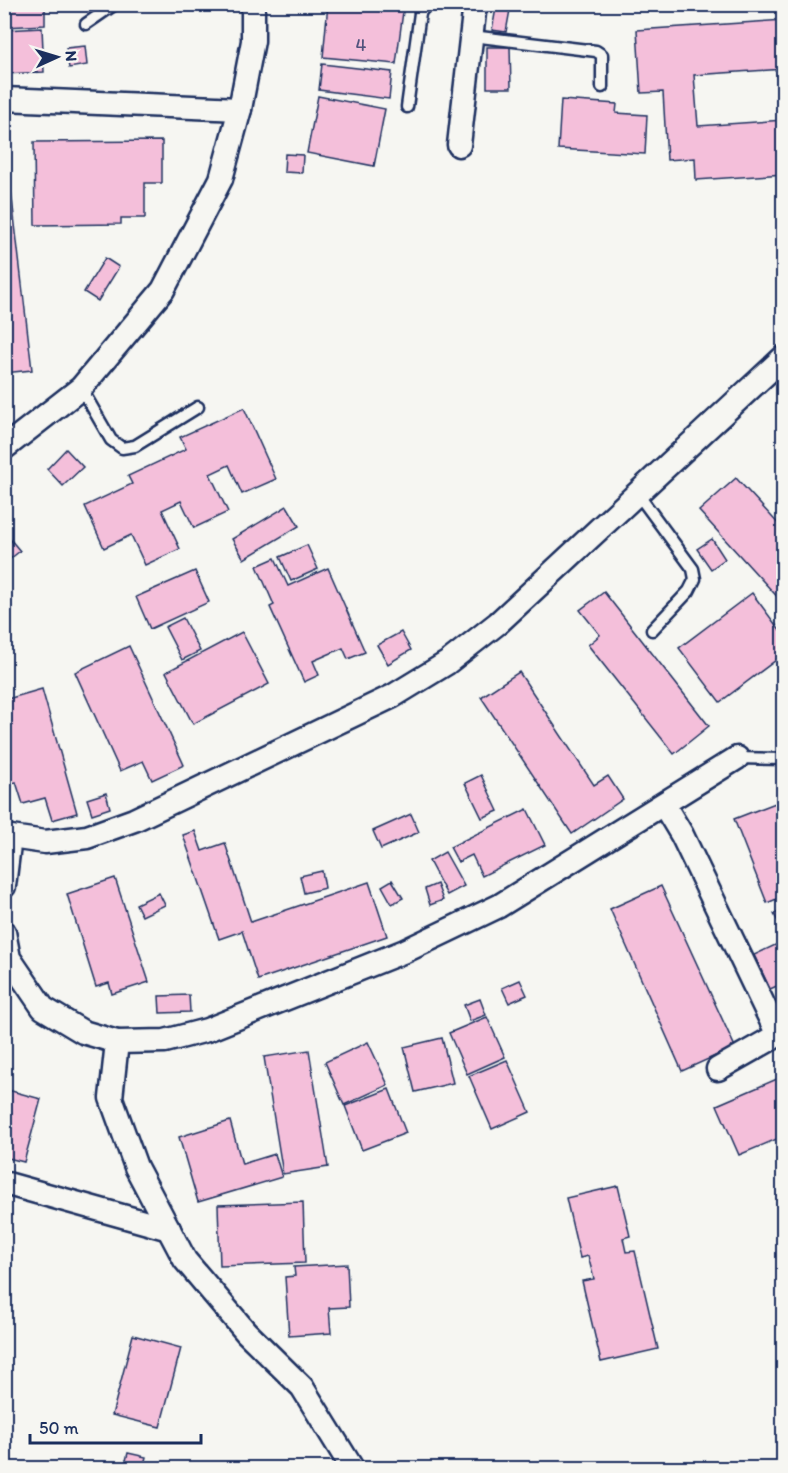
<svg xmlns="http://www.w3.org/2000/svg" width="788" height="1473" font-family="Itim,sans-serif">
<style>
.building{fill:#f4bfda;stroke:#1b2f5e;stroke-width:1.5}
.lines{fill:none;stroke-linecap:round;stroke-linejoin:round}
.lane-casing{stroke:#1b2f5e;stroke-width:15}
.street-casing{stroke:#1b2f5e;stroke-width:27}
.lane{stroke:#f6f6f2;stroke-width:10}
.street{stroke:#f6f6f2;stroke-width:22}
.labels{text-anchor:middle;dominant-baseline:central;stroke-width:5;stroke-linejoin:round;paint-order:stroke}
.number-label{font-size:18px;fill:#51537d}
</style>
<rect width="100%" height="100%" fill="#f6f6f2"/>
<filter id="ink" filterUnits="userSpaceOnUse"><feTurbulence type="fractalNoise" baseFrequency=".0167" numOctaves="2"/><feDisplacementMap in="SourceGraphic" scale="12" xChannelSelector="R" yChannelSelector="G"/><feConvolveMatrix kernelMatrix="1 2 1 2 8 2 1 2 1" color-interpolation-filters="sRGB"/></filter>
<g filter="url(#ink)">
<g class="building">
<polygon points="4,4 45,4 45,25 4,27"/>
<polygon points="328,4 404,4 396,64 323,57"/>
<polygon points="496,8 510,10 506,32 492,30"/>
<polygon points="784,20 784,69 694,75 698,126 784,120 784,174 696,180 695,158 667,160 663,92 641,93 637,30"/>
<polygon points="42,28 44,72 4,74 4,30"/>
<polygon points="85,46 87,65 69,68 66,48"/>
<polygon points="487,47 510,47 511,88 487,88"/>
<polygon points="322,64 392,72 389,99 319,90"/>
<polygon points="318,96 385,109 374,166 307,153"/>
<polygon points="561,100 617,104 616,113 647,115 645,154 558,149"/>
<polygon points="162,141 162,183 145,183 145,218 121,218 121,224 35,225 34,142"/>
<polygon points="6,147 32,370 4,373 4,148"/>
<polygon points="285,154 303,155 302,173 284,172"/>
<polygon points="105,258 119,267 98,301 84,292"/>
<polygon points="244,408 276,479 242,494 229,465 210,474 228,512 194,528 181,501 162,510 180,549 145,565 131,535 104,548 85,506 132,484 128,476 186,449 180,437"/>
<polygon points="66,449 83,467 63,486 47,469"/>
<polygon points="736,478 784,530 784,604 699,511"/>
<polygon points="287,506 299,526 244,559 232,539"/>
<polygon points="10,539 20,551 10,559 4,552 4,544"/>
<polygon points="712,539 725,559 711,569 697,549"/>
<polygon points="307,545 318,569 291,581 280,557"/>
<polygon points="275,558 288,586 328,568 365,652 348,659 343,648 313,661 319,675 304,682 270,607 274,605 257,566"/>
<polygon points="195,571 209,602 150,629 136,597"/>
<polygon points="604,592 709,726 674,754 588,645 600,635 580,610"/>
<polygon points="752,593 784,636 784,654 720,702 679,648"/>
<polygon points="183,618 200,651 182,660 165,627"/>
<polygon points="242,632 269,684 193,724 166,672"/>
<polygon points="401,632 411,650 388,664 377,645"/>
<polygon points="129,646 184,765 152,780 143,761 120,771 75,672"/>
<polygon points="519,672 594,785 608,776 623,799 572,834 481,697"/>
<polygon points="42,689 77,813 52,820 45,798 23,804 16,782 4,786 4,720 9,718 4,700"/>
<polygon points="481,775 498,811 482,818 465,783"/>
<polygon points="106,793 110,808 92,814 87,799"/>
<polygon points="783,800 784,896 767,903 734,819"/>
<polygon points="527,809 545,845 482,876 472,855 458,862 450,847"/>
<polygon points="411,814 419,832 381,849 373,831"/>
<polygon points="195,831 202,851 225,843 251,922 369,882 387,936 258,980 242,931 219,939 183,835"/>
<polygon points="445,852 464,886 447,895 429,861"/>
<polygon points="322,871 325,888 304,893 300,876"/>
<polygon points="115,878 149,982 112,994 109,983 96,987 67,894"/>
<polygon points="392,880 403,898 392,904 382,886"/>
<polygon points="437,884 443,900 430,905 425,889"/>
<polygon points="661,886 735,1047 682,1071 610,909"/>
<polygon points="159,893 165,905 142,916 136,904"/>
<polygon points="784,909 784,933 774,914"/>
<polygon points="784,941 784,983 770,989 754,955"/>
<polygon points="520,980 527,995 509,1003 502,988"/>
<polygon points="189,995 190,1012 160,1013 159,996"/>
<polygon points="480,999 486,1015 470,1021 464,1005"/>
<polygon points="487,1017 505,1057 467,1074 449,1033"/>
<polygon points="442,1038 453,1083 415,1092 404,1047"/>
<polygon points="368,1042 388,1085 344,1105 325,1062"/>
<polygon points="309,1050 328,1167 283,1174 264,1057"/>
<polygon points="507,1060 530,1112 492,1129 469,1076"/>
<polygon points="784,1076 784,1136 739,1155 717,1105"/>
<polygon points="4,1089 41,1099 24,1162 4,1157"/>
<polygon points="389,1089 406,1133 362,1150 345,1106"/>
<polygon points="230,1121 242,1164 275,1154 282,1177 198,1202 179,1137"/>
<polygon points="618,1186 630,1236 623,1238 626,1252 635,1251 658,1349 601,1362 582,1281 594,1279 588,1256 580,1258 566,1198"/>
<polygon points="303,1202 305,1263 220,1266 218,1205"/>
<polygon points="347,1264 349,1307 329,1308 331,1333 289,1336 285,1277 295,1276 294,1267"/>
<polygon points="133,1335 181,1348 160,1427 112,1415"/>
<polygon points="128,1453 146,1457 143,1468 124,1468"/>
</g>
<g class="lines">
<g class="lane-casing">
<g id="lane">
<polyline points="86,24 115,4"/>
<polyline points="472,36 596,51 602,55 602,87"/>
<polyline points="407,107 420,13 427,4"/>
<polyline points="81,388 111,440 122,448 135,446 198,407"/>
<polyline points="637,493 693,569 695,579 689,591 652,630"/>
<polyline points="737,758 784,759"/>
</g>
</g>
<g class="street-casing">
<g id="street">
<polyline points="4,99 240,109"/>
<polyline points="459,145 475,4"/>
<polyline points="4,448 81,388 163,290 221,179 240,109 253,41 253,4"/>
<polyline points="664,805 682,835 778,1035 784,1032"/>
<polyline points="4,836 45,842 87,837 134,820 393,696 447,663 498,623 784,357"/>
<polyline points="4,886 10,837"/>
<polyline points="4,932 9,958 43,1008 83,1032 117,1042 165,1041 207,1030 405,951 499,906 737,758"/>
<polyline points="117,1042 111,1098 136,1167 185,1260 246,1332 302,1387 352,1468"/>
<polyline points="718,1069 778,1035"/>
<polyline points="4,1183 169,1229"/>
</g>
</g>
<use href="#lane" class="lane"/>
<use href="#street" class="street"/>
</g>
</g>
<g class="labels">
<g class="number-label">
<text x="361" y="45">4</text>
</g>
</g>
<rect width="788" height="1473" fill="none" stroke="#f6f6f2" stroke-width="24"/>
<rect x="12" y="12" width="764" height="1449" fill="none" stroke="#1b2f5e" stroke-width="2" filter="url(#ink)"/>
<g transform="translate(57 57) rotate(86)" stroke="#f6f6f2" stroke-width="4.5" paint-order="stroke">
<path d="M0-4.5L10 22L0 15L-10 22Z" fill="#1b2f5e"/>
<text y="-9" font-size="16" font-weight="bold" text-anchor="middle" fill="#1b2f5e">N</text>
</g>
<path d="M30 1434v9h171v-9" fill="none" stroke="#1b2f5e" stroke-width="3"/>
<text x="39" y="1434" font-size="18" fill="#1b2f5e" stroke="#f6f6f2" stroke-width="4.5" paint-order="stroke">50 m</text>
</svg>
